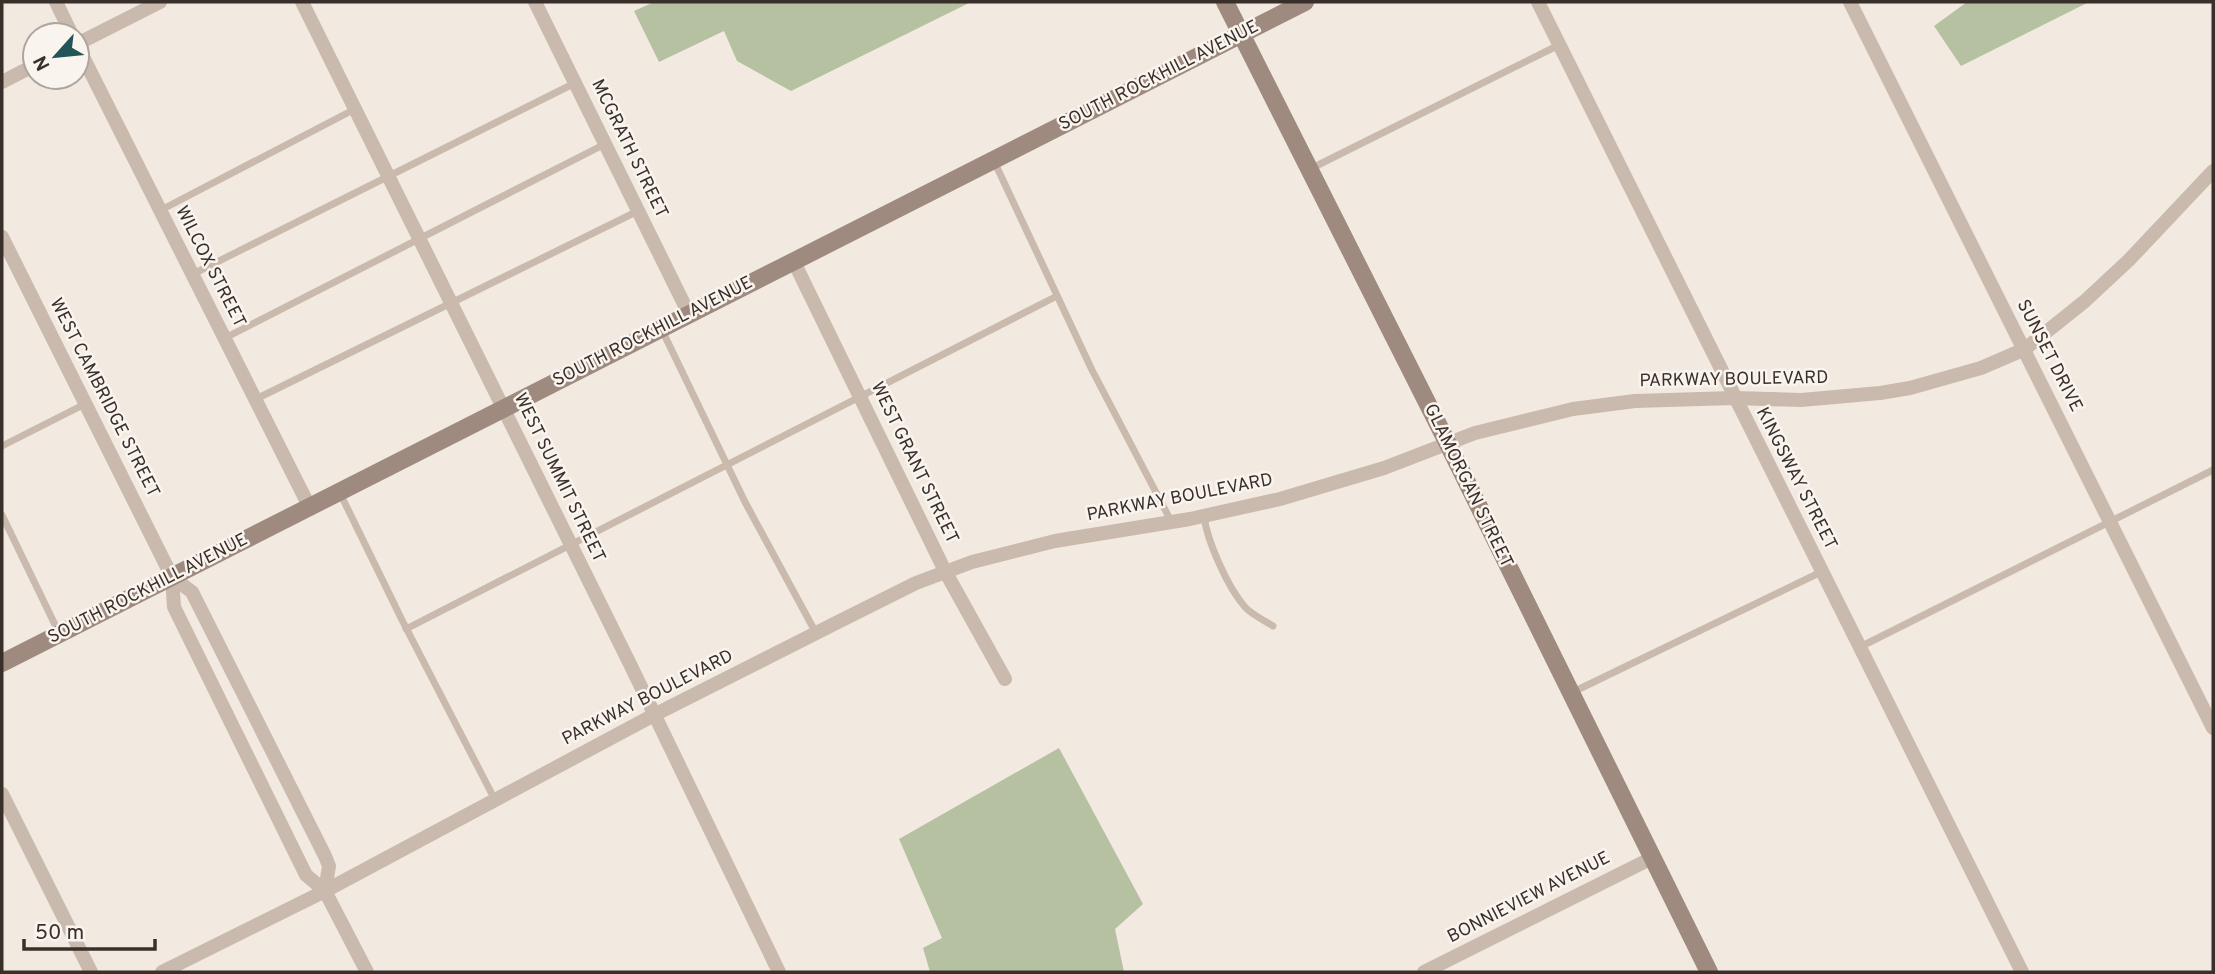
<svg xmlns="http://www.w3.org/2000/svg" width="2215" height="974" font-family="Overpass,sans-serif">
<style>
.green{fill:#b6c1a1}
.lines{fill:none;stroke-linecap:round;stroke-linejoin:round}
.lane{stroke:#cabaad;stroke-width:7}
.street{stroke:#cabaad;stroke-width:14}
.secondary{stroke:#9e8a7e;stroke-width:18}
.labels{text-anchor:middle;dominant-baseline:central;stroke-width:5;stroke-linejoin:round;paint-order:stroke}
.street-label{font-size:18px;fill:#39302b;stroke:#faf4ee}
</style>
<rect width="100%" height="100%" fill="#f2eae1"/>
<g class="green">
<polygon points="654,2 971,2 791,91 737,61 724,31 659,62 634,11"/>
<polygon points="1967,2 2089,2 1961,66 1934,26"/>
<polygon points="1059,748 1143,904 1115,929 1124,972 930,972 923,948 942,938 899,839"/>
</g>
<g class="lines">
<g class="lane">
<polyline points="994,161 1092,370 1171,521"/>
<polyline points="1310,169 1559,45"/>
<polyline points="161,210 355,109"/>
<polyline points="193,274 575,83"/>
<polyline points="661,328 745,502 816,633"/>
<polyline points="225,338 605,144"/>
<polyline points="256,399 638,211"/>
<polyline points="2,446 85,404"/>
<polyline points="339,491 403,622 495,800"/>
<polyline points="2,515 59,633"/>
<path d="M1204 516C1207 541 1228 588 1245 607 1252 615 1264 620 1273 626"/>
<polyline points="406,629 1057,296"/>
<polyline points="1860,647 2213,470"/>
<polyline points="1571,693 1821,572"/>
</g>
<g class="street">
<polyline points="56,2 72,35"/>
<polyline points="302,2 629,662 779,972"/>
<polyline points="535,2 689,314"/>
<polyline points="1538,2 2022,972"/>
<polyline points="1850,2 2213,728"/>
<polyline points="77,44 160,2"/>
<polyline points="77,45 309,506"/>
<polyline points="2,82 35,65"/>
<polyline points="2,237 172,577 174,607 306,875 325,891 367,972"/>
<polyline points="794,262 945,571 1005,679"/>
<polyline points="172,577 192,592 325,856 329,866 325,891"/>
<polyline points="2,794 91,972"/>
<polyline points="162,972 325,891 654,715 838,622 916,583 972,562 1055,541 1190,519 1280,499 1384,468 1475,433 1573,409 1635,401 1734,398 1801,400 1880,393 1910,388 1981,368 2025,349 2085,301 2129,260 2213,171"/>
<polyline points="1424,972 1652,858"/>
</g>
<g class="secondary">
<polyline points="1225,2 1447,442 1709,972"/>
<polyline points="2,663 1305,2"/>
</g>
</g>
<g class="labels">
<g class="street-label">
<text transform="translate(1159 76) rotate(-27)">SOUTH ROCKHILL AVENUE</text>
<text transform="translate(629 149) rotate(64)">MCGRATH STREET</text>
<text transform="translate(210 267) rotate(63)">WILCOX STREET</text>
<text transform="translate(653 332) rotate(-27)">SOUTH ROCKHILL AVENUE</text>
<text transform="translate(2049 356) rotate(63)">SUNSET DRIVE</text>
<text transform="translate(1734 380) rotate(-1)">PARKWAY BOULEVARD</text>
<text transform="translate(104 398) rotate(63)">WEST CAMBRIDGE STREET</text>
<text transform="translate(914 463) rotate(64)">WEST GRANT STREET</text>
<text transform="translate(559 478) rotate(64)">WEST SUMMIT STREET</text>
<text transform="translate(1796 479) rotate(63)">KINGSWAY STREET</text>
<text transform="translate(1468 486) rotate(64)">GLAMORGAN STREET</text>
<text transform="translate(1180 498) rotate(-11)">PARKWAY BOULEVARD</text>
<text transform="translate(148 589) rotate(-27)">SOUTH ROCKHILL AVENUE</text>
<text transform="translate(648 698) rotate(-27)">PARKWAY BOULEVARD</text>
<text transform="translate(1529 898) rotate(-27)">BONNIEVIEW AVENUE</text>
</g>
</g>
<rect width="2215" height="974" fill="none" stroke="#39302b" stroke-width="7"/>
<g transform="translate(56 56) rotate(243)"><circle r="33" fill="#faf4ee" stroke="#ada6a0" stroke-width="2"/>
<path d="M0-5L12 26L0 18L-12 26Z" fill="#235558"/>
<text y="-10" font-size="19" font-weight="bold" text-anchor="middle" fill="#39302b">N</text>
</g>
<path d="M24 939v10h131v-10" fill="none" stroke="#39302b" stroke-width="3.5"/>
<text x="35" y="939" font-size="21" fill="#39302b" stroke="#faf4ee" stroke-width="5" paint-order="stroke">50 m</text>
</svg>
